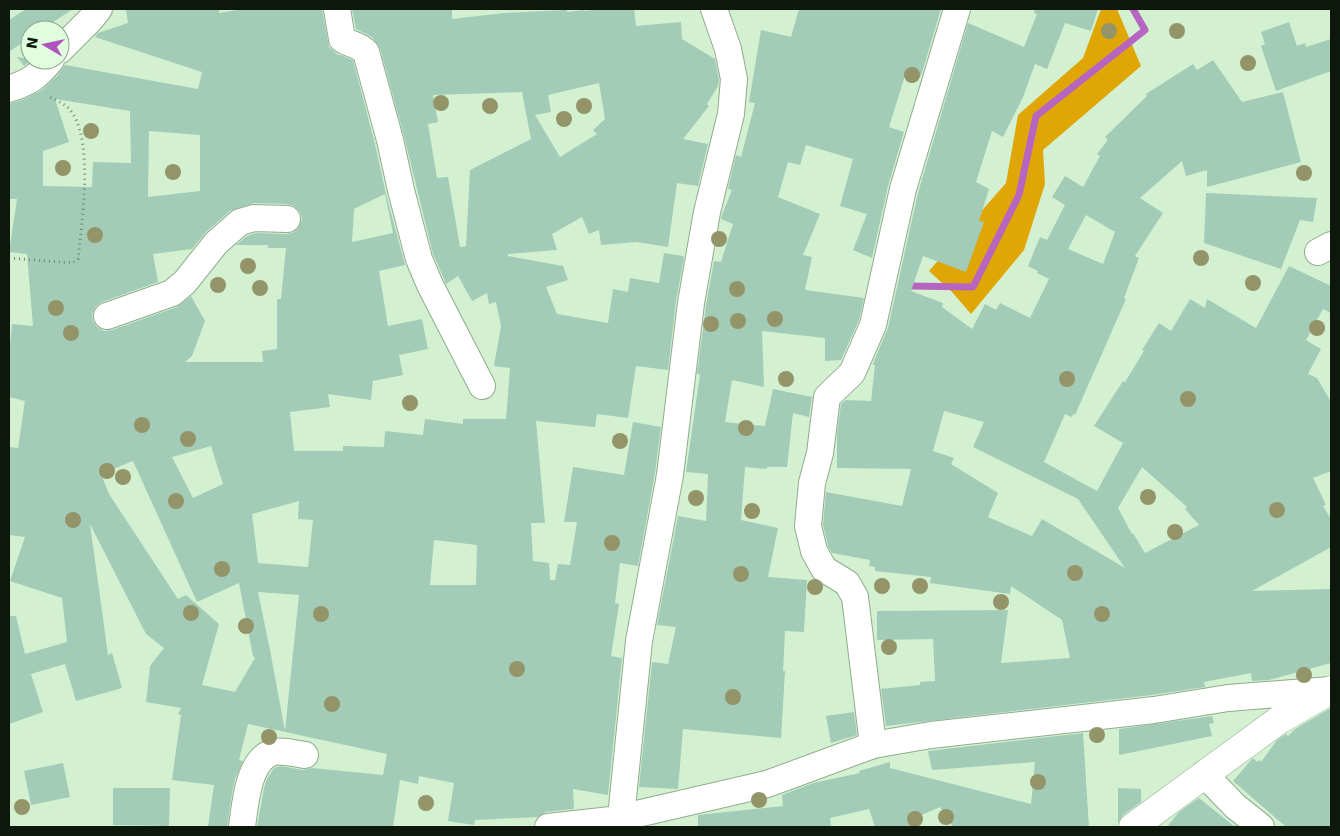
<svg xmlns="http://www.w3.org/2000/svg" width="1340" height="836" font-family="'DejaVu Sans',sans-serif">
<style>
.forest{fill:#e0a606}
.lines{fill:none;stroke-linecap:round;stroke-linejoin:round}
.stream{stroke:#b666c0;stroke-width:7}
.building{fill:#a2ccb7;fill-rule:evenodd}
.street-casing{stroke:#90ac8d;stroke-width:28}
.secondary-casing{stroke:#90ac8d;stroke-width:29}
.path{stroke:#748871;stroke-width:3;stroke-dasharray:1 4;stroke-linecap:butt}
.street{stroke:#fff;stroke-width:26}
.secondary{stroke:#fff;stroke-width:28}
.tree{fill:#949469}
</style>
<rect width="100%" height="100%" fill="#d3f1d0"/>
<polygon class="forest" points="1101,9 1117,9 1141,66 1043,150 1045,184 1024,250 971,314 952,292 929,271 1006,183 1018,115 1083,58"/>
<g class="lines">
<polyline class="stream" points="910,286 973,287 1019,195 1036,116 1145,30 1133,9"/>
</g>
<g class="building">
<polygon points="26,9 73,9 41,30 30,30 30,37 9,52 9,20"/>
<path d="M126 9H219V13L243 9H322L329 47 337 54 353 60 375 144 386 194 405 265 379 271 388 326 422 319 428 349 399 355 403 375 373 381 371 400 328 394 330 407 290 412 294 451H343V446L384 447 385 431 423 435 425 419 463 424V419H506L510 368 494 366 501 326 496 302 489 304 487 293 472 301 458 276 446 284 444 279 433 254 404 136 380 48 372 37 356 29 352 9H452V19L504 13 567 10V12L584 10V11L603 9H634L636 26 681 22 682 39 715 59 719 80 718 86 707 104 709 106 683 139 708 144 698 186 677 183 668 247 637 242 601 245 599 230 589 234 582 217 552 234 557 250 508 254V256L563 266 568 280 546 287 557 314 608 323 613 289 628 292 630 278 659 283 664 253 683 256 684 258 676 301 668 370 636 366 628 418 597 414 595 427 536 421 545 523H531L533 561 549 563 550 580H555L558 564 570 565 577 522H564L573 467 624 475 633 422 661 427 655 473 638 566 620 563 615 603 619 604 611 656 622 658 608 795 573 789 574 809 546 812 538 817 475 820 474 825 448 821 454 783 419 776 418 784 400 780 393 827H257L264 788 267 779 274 768 281 766 303 770 312 768 383 775 387 754 248 724 239 760 243 761 235 779 232 793 227 827H208L214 785 172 780 181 715 178 714 181 708 146 702 150 666 164 648 146 634 90 524 108 655 112 653 122 688 76 701 65 664 31 674 43 712 9 724V616H16L25 654 67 642 62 598 10 581 25 537 9 535V447L18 448 25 401 9 397V356L12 324 33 326 27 254 9 252 17 199H9V104L22 100 42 90 57 76 65 65 198 89 202 72 95 37 98 33 128 23ZM599 83 605 119 593 130 597 134 560 157 535 115 551 112 548 95ZM522 92 531 139 470 170 466 246 460 247 448 177 437 178 428 124 438 122 433 95ZM55 99 130 111 131 163 93 162 92 187 43 186V151L69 142ZM149 131 200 135V191L148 197ZM385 194 393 233 352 242 354 209ZM254 203 287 204 294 206 300 212 302 219 299 227 294 232 287 234 256 233 247 236 236 245H268V248H286L281 299H277V349L262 351 263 362H185L192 356 205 321 191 296 177 307 112 330 104 331 97 327 93 321 92 314 96 306 102 302 158 282 153 254 192 249 206 232 230 211ZM211 446 223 484 193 498 172 457ZM133 461 197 602 239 583 253 656 255 658 235 692 202 685 219 624 186 595 178 599 109 494 101 474ZM299 501 298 519 313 520 308 567 258 563 252 514ZM434 540 477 545 476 585H430ZM258 592 299 595 285 731 270 650Z"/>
<polygon points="799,9 941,9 921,76 907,69 889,127 904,132 888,186 872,258 853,250 867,214 840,206 853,159 806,145 800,165 788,162 778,197 820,214 803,255 812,257 805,290 864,298 859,320 841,360 825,361 825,338 762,331 764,387 732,380 725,422 765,426 773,389 812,397 809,417 793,413 787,467 767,467 767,469 745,467 741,520 778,528 768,577 807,580 804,632 785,631 783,671 785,671 781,738 683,729 678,789 639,787 652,662 668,664 676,627 657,625 678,516 706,521 708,474 686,472 700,374 697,374 706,305 714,261 721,262 733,224 721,219 722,215 732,190 728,189 736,155 741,157 755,103 749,102 761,30 791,37"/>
<path d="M1035 9H1098L1091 31 1065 23 1047 69 1035 64 1023 97 1003 137 992 131 976 182 989 189 979 221 984 222 966 272 923 256 911 291 943 303 942 307 972 329 985 304 996 310 1000 303 1030 318 1049 279 1037 273 1038 271 1028 266 1040 237 1047 240 1065 205 1052 197 1065 176 1083 187 1100 156 1097 154 1108 140 1105 137 1147 96 1146 94 1193 64 1197 70 1213 60 1242 102 1283 92 1301 162 1207 187V170L1186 176 1182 161 1140 198 1163 213 1135 256 1139 258 1124 298 1126 299 1075 415 1073 414 1072 417 1065 414 1044 462 1097 491 1123 443 1094 426 1123 381 1125 382 1144 351 1142 350 1159 323 1171 331 1190 299 1205 308 1207 299 1256 328 1289 266 1331 286V313L1323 309 1306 340 1321 349 1308 374 1317 378 1331 402V471L1313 478 1326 505 1323 506 1331 519V547L1252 591 1331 589V663L1269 680 1252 681 1251 673 1204 682 1205 687 1152 695 886 726 881 689 920 685V682L935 681 933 639 877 640V611L1008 610 1001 663 1070 658 1062 620 1011 586 1010 594 930 583 931 577 875 571V567L869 566 870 560 832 553 828 546 823 525 826 492 902 506 911 469 837 468V434L841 404 846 400 871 401 875 365H873L874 361 888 328 918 193 968 23 1024 47 1037 14 1034 13ZM1086 215 1115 232 1103 264 1068 249ZM944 411 984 422 973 447 1078 499 1125 568 1042 519 1032 536 988 517 998 493 951 464 954 458 933 451ZM1142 467 1187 507 1185 509 1199 525 1145 553 1133 533 1132 534 1118 508Z"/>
<polygon points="1289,22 1297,46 1305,43 1306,47 1331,39 1331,71 1276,91 1261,46 1265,44 1261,32"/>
<polygon points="17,57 30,59 31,60 24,66"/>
<polygon points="1206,193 1317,198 1313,222 1300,220 1281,269 1204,243"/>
<polygon points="1331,708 1331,827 1286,827 1233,781 1252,759 1253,758 1257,762 1259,760 1261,762 1277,740 1286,734 1288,736 1295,729"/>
<polygon points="854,712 857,735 831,743 826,716"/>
<polygon points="1212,716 1214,723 1209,724 1212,736 1119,755 1119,729"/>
<polygon points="1083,733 1089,827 953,827 940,807 910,820 913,827 875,827 869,809 830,818 831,826 821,827 698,827 698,815 783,806 782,795 813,783 860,773 859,771 890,762 890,768 1031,804 1035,762 932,770 928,751"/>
<polygon points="63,763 70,797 31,805 24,771"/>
<polygon points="113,788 170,788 169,826 113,825"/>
<polygon points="1118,788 1141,789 1141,802 1123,815 1118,824"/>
<polygon points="1199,798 1235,827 1167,827 1179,812"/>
</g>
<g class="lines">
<g class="street-casing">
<g id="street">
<path d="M337 9 342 39C350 45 359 44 366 52L390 140 401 190 419 259 430 285 482 386"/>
<polyline points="60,50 91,19 99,9"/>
<path d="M9 89C30 82 37 77 51 60"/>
<polyline points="1318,252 1331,245"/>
<polyline points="107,316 172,293 185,282 216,243 240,222 254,218 287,219"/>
<polyline points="873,745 855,597 847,583 824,569 814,551 808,526 812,483 820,453 827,397 852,373 873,325 903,189 957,9"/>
<polyline points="1204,774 1235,806 1261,827"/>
<polyline points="621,817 639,641 670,475 691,303 707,212 731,114 734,79 728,49 714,9"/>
<path d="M242 827C245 805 248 758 274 752 283 750 296 754 305 755"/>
<polyline points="548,827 611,820 767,784 873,745 931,735 1154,710 1228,698 1331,690"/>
</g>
</g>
<g class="secondary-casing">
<polyline id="secondary" points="1133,827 1279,720 1331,690"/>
</g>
<path class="path" d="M9 258 72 263 78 259C82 222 93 146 73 114 67 104 57 101 48 96"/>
<use href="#street" class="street"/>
<use href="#secondary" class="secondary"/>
</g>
<g class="tree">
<circle cx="1109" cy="31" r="8"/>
<circle cx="1177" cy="31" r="8"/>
<circle cx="1248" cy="63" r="8"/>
<circle cx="912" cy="75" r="8"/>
<circle cx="441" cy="103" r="8"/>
<circle cx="490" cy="106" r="8"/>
<circle cx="584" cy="106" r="8"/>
<circle cx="564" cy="119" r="8"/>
<circle cx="91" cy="131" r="8"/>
<circle cx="63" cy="168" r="8"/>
<circle cx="173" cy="172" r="8"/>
<circle cx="1304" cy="173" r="8"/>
<circle cx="95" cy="235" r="8"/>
<circle cx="719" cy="239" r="8"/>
<circle cx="1201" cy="258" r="8"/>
<circle cx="248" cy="266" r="8"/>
<circle cx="1253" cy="283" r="8"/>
<circle cx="218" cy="285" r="8"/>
<circle cx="260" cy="288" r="8"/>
<circle cx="737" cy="289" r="8"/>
<circle cx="56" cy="308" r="8"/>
<circle cx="775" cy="319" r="8"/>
<circle cx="738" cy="321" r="8"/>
<circle cx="711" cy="324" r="8"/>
<circle cx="1317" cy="328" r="8"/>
<circle cx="71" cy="333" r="8"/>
<circle cx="786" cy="379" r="8"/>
<circle cx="1067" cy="379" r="8"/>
<circle cx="1188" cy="399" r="8"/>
<circle cx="410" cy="403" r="8"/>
<circle cx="142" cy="425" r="8"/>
<circle cx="746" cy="428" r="8"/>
<circle cx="188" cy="439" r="8"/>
<circle cx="620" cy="441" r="8"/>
<circle cx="107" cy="471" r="8"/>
<circle cx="123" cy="477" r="8"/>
<circle cx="1148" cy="497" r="8"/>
<circle cx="696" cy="498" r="8"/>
<circle cx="176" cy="501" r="8"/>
<circle cx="1277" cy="510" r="8"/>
<circle cx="752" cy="511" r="8"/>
<circle cx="73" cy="520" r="8"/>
<circle cx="1175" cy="532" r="8"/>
<circle cx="612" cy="543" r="8"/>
<circle cx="222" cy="569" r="8"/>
<circle cx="1075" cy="573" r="8"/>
<circle cx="741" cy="574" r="8"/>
<circle cx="882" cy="586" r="8"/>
<circle cx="920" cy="586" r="8"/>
<circle cx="815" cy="587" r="8"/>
<circle cx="1001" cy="602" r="8"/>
<circle cx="191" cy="613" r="8"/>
<circle cx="321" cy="614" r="8"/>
<circle cx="1102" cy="614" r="8"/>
<circle cx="246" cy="626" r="8"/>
<circle cx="889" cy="647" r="8"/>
<circle cx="517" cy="669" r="8"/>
<circle cx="1304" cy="675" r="8"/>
<circle cx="733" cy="697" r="8"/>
<circle cx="332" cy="704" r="8"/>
<circle cx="1097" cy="735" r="8"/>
<circle cx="269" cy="737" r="8"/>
<circle cx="1038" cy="782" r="8"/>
<circle cx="759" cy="800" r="8"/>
<circle cx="426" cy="803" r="8"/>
<circle cx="22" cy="807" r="8"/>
<circle cx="946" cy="817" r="8"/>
<circle cx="915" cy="819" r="8"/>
</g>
<rect width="1340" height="836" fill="none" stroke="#0d170c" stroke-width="20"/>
<g transform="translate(45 45) rotate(279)"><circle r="24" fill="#e0fedd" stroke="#8ca289"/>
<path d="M0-4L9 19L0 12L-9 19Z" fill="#b053bd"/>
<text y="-8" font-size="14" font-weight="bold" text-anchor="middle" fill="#0d170c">N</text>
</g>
</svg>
